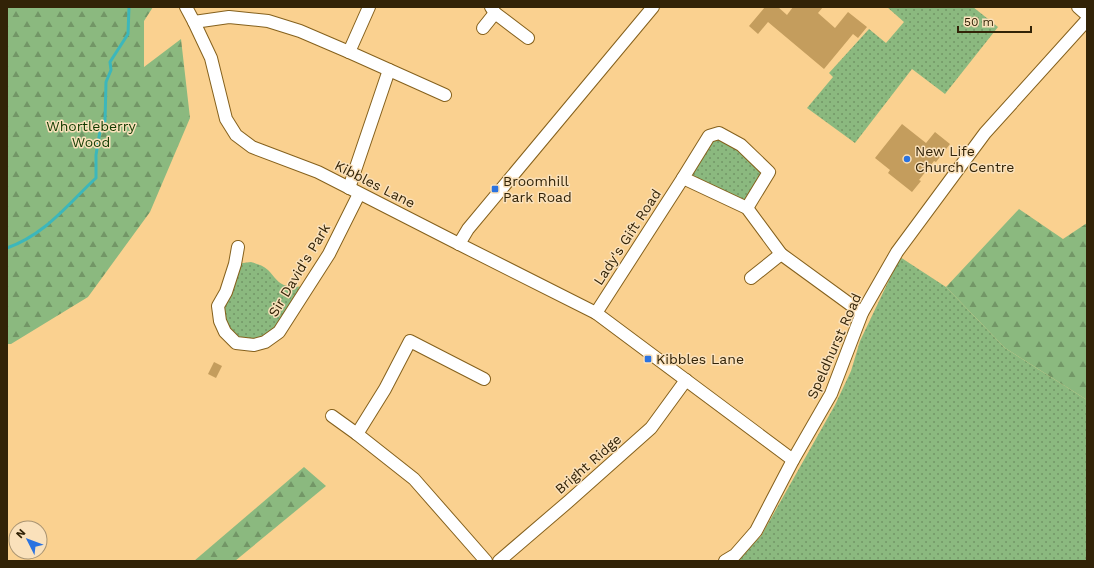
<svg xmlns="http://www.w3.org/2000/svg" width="1094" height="568" font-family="'Work Sans',sans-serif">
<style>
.grass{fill:url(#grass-dots)}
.forest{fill:url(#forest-firs)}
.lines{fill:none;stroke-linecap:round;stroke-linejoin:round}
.stream{stroke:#3cb7bb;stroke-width:3}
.building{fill:#c49d5d}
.minor-casing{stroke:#85611d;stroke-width:14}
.minor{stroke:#fff;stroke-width:12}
.poi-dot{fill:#2b73e0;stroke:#fae1bb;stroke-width:1.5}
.labels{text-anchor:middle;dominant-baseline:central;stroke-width:3;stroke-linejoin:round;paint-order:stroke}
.park-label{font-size:14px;fill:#113b01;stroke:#fae1bb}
.poi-label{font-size:14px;fill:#322307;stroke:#fae1bb;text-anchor:start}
.street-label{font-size:14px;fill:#322307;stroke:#fae1bb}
</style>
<defs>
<pattern id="grass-dots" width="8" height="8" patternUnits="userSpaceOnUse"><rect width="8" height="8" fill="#8bb97f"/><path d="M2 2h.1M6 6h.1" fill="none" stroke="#729666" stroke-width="1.8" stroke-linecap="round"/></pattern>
<pattern id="forest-firs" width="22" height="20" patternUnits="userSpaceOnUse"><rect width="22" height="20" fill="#8bb97f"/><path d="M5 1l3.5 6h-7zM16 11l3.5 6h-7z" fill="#729666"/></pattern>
</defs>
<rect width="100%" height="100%" fill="#fad190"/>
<g class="grass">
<polygon points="887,7 973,7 998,27 945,94 912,69 855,143 807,108 833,77 829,73 869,29 886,43 904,22"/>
<polygon points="719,133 769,172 747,208 683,178"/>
<polygon points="900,257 946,287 1005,348 1087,400 1087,561 737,561 761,536 835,405 851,371 860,341"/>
<path d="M251 262C257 264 263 265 268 270 274 276 278 284 287 286 295 288 302 286 309 285L265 342 236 343 220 321 235 264Z"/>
</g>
<g class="forest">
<polygon points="7,7 153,7 144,21 144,67 181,39 190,118 150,212 88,297 11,344 7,344"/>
<polygon points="1019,209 1063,239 1087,223 1087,400 1005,348 946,287"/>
<polygon points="304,467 326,486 235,561 194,561"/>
</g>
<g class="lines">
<path class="stream" d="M7 248C46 234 67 205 96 178V155L101 125 105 121 106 82 111 70 110 62 128 34 129 7"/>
</g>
<g class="building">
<polygon points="765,7 778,7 787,15 793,7 823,7 818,13 835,28 848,12 867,27 858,38 853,34 824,69 768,22 758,34 749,26"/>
<polygon points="902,124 926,143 935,132 950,144 936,162 934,161 919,180 921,181 912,192 888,173 890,170 875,158"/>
<polygon points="214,362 222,366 216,378 208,374"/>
</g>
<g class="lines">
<g class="minor-casing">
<g id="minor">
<polyline points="186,7 194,22 211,58 226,119 236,135 252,147 318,172 459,244 596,313 793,460"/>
<polyline points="491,7 495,13 528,38"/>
<polyline points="1078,7 1087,15"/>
<polyline points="194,22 229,17 268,21 300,31 349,52 445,95"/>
<polyline points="483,28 495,13"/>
<polyline points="349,52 369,7"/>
<polyline points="683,178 709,136 719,133 741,145 769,172 747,208"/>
<polyline points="349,188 389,70"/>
<polyline points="459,244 468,229 653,7"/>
<polyline points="238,247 235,264 226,292 218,306 220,321 225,332 236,343 254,345 265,342 279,332 329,254 359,194"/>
<polyline points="751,278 781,254"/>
<polyline points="596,313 683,178 747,208 781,254 862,313"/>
<polyline points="484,379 410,341 385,389 357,434 414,479 486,561"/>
<polyline points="332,416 357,434"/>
<polyline points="499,561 569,501 651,428 686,380"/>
<polyline points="725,561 735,555 756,531 793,460 831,394 862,313 897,252 985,133 1087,20"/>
</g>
</g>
<use href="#minor" class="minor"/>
</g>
<g class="poi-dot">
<circle cx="907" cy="159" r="4"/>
<rect x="491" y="185" width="8" height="8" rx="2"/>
<rect x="644" y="355" width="8" height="8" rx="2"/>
</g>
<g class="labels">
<g class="park-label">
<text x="91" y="126">Whortleberry<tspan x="91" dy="16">Wood</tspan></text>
</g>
<g class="poi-label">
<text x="915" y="151">New Life<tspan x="915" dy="16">Church Centre</tspan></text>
<text x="503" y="181">Broomhill<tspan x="503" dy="16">Park Road</tspan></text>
<text x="656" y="359">Kibbles Lane</text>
</g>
<g class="street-label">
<text transform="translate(375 184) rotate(27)">Kibbles Lane</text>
<text transform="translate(627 237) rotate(-57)">Lady's Gift Road</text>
<text transform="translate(299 270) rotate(-59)">Sir David's Park</text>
<text transform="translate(834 346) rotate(-66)">Speldhurst Road</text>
<text transform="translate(588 464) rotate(-41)">Bright Ridge</text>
</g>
</g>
<rect width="1094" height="568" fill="none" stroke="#322307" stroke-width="16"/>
<g transform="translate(28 540) rotate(312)"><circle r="19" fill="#fae1bb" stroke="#aa9573"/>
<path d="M0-3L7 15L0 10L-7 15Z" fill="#2b73e0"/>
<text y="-6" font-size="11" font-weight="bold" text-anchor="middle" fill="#322307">N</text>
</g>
<path d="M958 26v6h73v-6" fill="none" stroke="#322307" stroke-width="2"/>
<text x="964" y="26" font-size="12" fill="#322307" stroke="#fae1bb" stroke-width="3" paint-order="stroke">50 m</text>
</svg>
